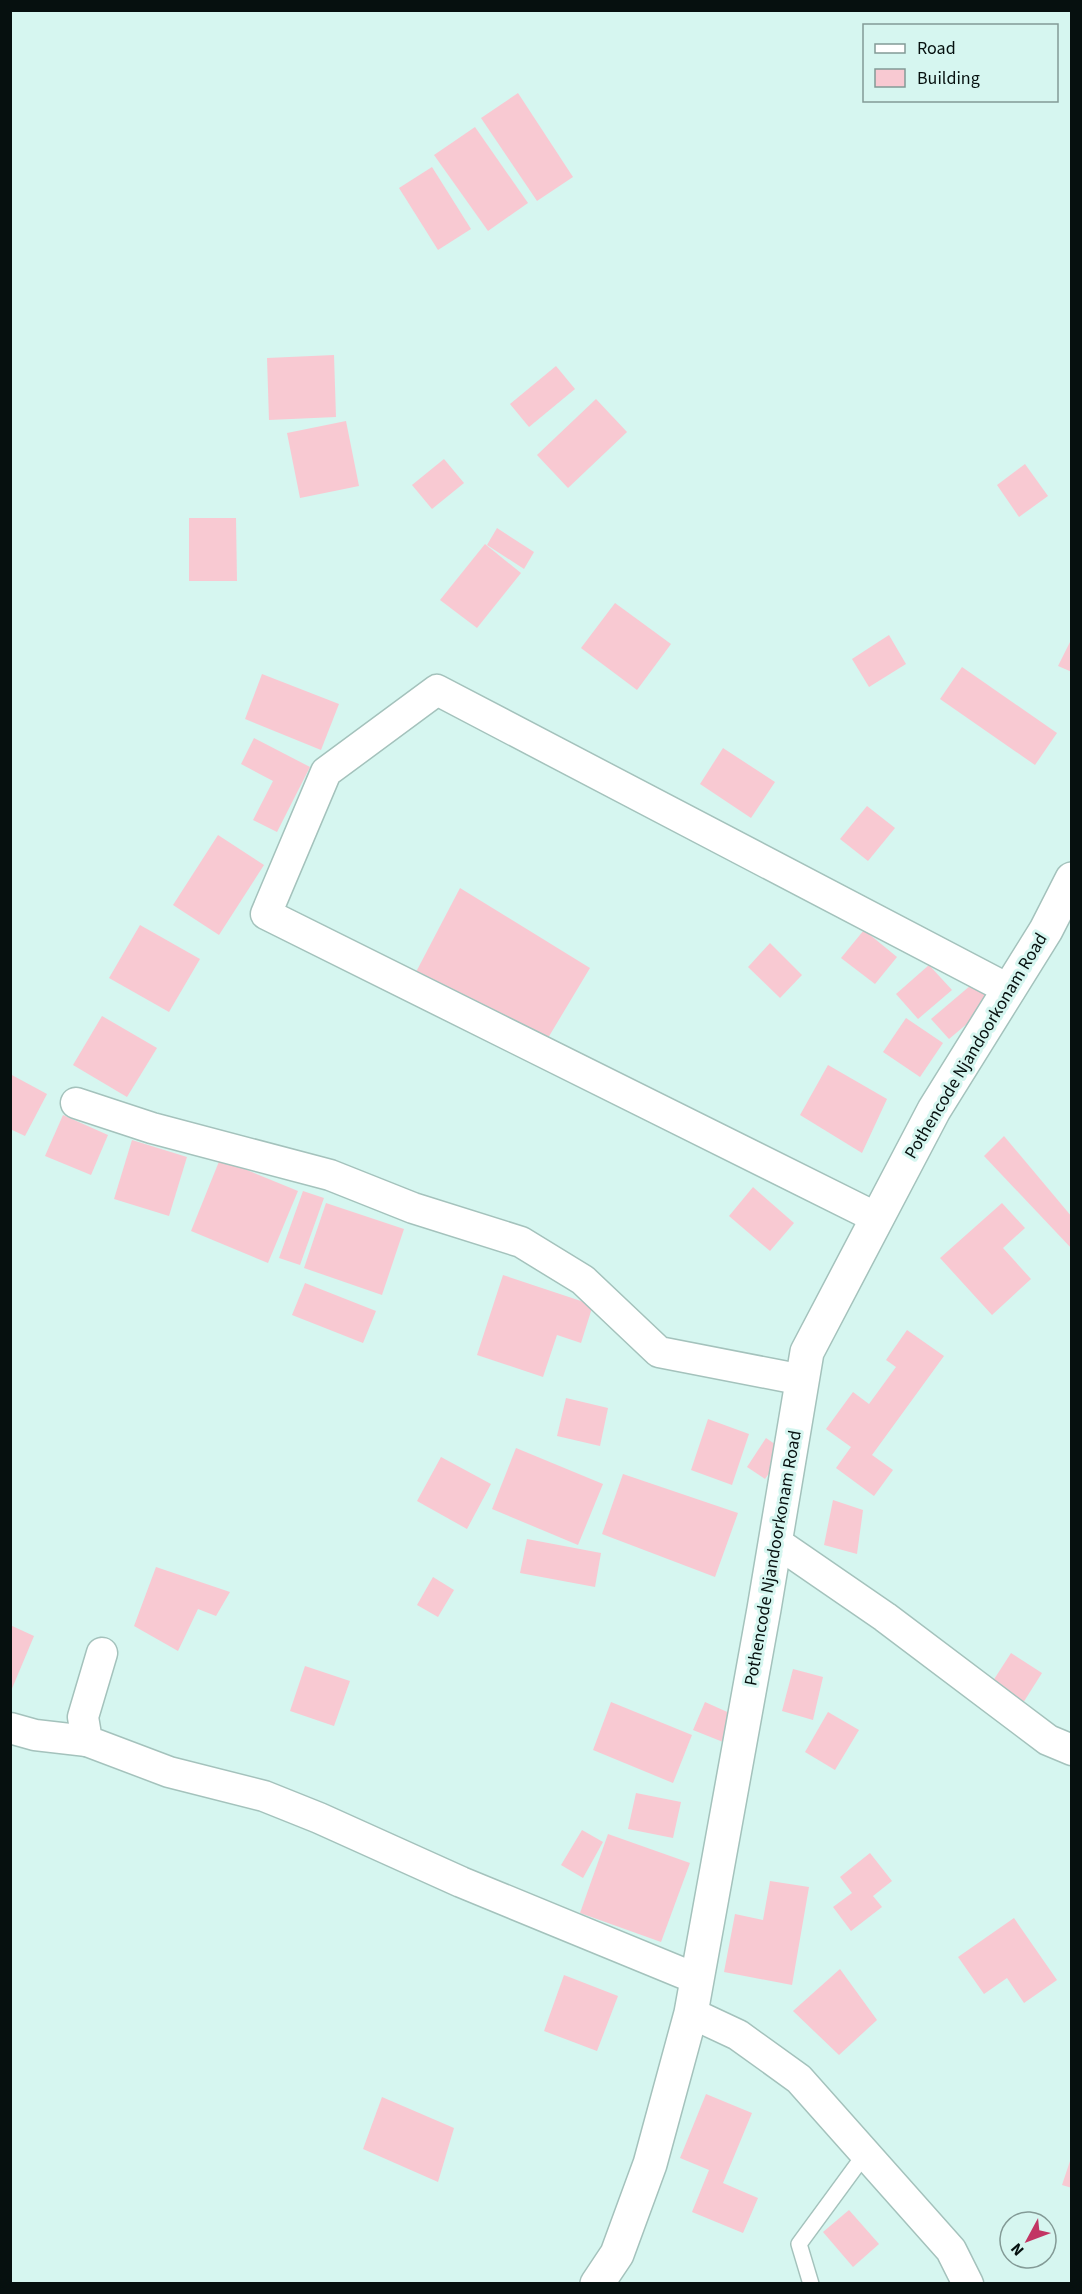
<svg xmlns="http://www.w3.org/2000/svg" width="1082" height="2294" font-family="'Source Sans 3',sans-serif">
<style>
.building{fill:#f8c9d2}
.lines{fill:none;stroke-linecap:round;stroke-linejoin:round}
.lane-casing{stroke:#a4c2bc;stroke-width:18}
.street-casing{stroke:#a4c2bc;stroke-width:33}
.secondary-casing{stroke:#a4c2bc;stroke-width:36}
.lane{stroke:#fff;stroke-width:15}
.street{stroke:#fff;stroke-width:30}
.secondary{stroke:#fff;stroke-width:33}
.labels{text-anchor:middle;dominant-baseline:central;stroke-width:6;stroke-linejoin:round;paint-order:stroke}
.street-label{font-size:18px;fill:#06100f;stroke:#d6f6f0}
</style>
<rect width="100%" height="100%" fill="#d6f6f0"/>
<g class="building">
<polygon points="518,93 573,177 537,201 481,118"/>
<polygon points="475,127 528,203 488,231 434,155"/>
<polygon points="432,167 471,229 438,250 399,188"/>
<polygon points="334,355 336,417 269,420 267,358"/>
<polygon points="556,366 575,389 529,427 510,404"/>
<polygon points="596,399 627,432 568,488 537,455"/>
<polygon points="346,421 359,486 300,498 287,433"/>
<polygon points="444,459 464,483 432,509 412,485"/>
<polygon points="1025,464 1048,496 1019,517 997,485"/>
<polygon points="189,518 236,518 237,581 189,581"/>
<polygon points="497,528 534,552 524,569 487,545"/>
<polygon points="485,544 521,573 477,628 440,600"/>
<polygon points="615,603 671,644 637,690 581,648"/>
<polygon points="889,635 906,664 869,687 852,659"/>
<polygon points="1072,638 1072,672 1058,666"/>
<polygon points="962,667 1057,733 1035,765 940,699"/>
<polygon points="262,674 339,704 321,750 245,719"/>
<polygon points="254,738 310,767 277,832 253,820 273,781 241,764"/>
<polygon points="723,748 775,782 751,818 700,784"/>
<polygon points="867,806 895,828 868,861 840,839"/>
<polygon points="218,835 264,865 219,935 173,905"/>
<polygon points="460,888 590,968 548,1038 416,972"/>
<polygon points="140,925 200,959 169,1012 109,978"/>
<polygon points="864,930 897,957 875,984 841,958"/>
<polygon points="770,943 802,975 780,998 748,967"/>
<polygon points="929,965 952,990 918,1019 896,994"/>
<polygon points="977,980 994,1001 949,1039 931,1019"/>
<polygon points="102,1016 157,1048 127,1097 73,1065"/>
<polygon points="906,1018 943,1043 920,1077 883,1052"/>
<polygon points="828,1065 887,1099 862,1153 800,1115"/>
<polygon points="10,1074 47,1094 25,1136 10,1129"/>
<polygon points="63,1115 108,1135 91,1175 45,1156"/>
<polygon points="1004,1136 1072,1217 1072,1249 984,1156"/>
<polygon points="132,1140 187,1157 169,1216 114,1199"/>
<polygon points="220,1159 298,1191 268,1263 191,1231"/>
<polygon points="753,1187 794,1223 770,1251 729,1216"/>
<polygon points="303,1191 324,1198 300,1265 279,1258"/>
<polygon points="326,1203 404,1229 382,1295 304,1268"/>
<polygon points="1002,1203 1025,1228 1003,1248 1031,1279 992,1315 940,1258"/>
<polygon points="503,1275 593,1305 581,1343 557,1335 543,1377 477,1355"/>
<polygon points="305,1283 376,1311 363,1343 292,1315"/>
<polygon points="907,1330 944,1356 872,1455 893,1470 874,1496 836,1468 851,1447 826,1429 853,1392 869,1404 896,1367 886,1360"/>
<polygon points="566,1398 608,1408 600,1446 557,1436"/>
<polygon points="708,1419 749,1434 732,1485 691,1470"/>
<polygon points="766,1438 785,1451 765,1479 747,1467"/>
<polygon points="516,1448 603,1484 578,1545 492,1509"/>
<polygon points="441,1457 491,1484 467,1529 417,1501"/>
<polygon points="623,1474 738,1513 715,1577 602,1534"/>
<polygon points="833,1500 863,1510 857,1554 824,1545"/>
<polygon points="527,1539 601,1553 595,1587 520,1573"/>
<polygon points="156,1567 230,1592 216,1616 198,1609 178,1651 134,1626"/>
<polygon points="433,1577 454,1590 438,1617 417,1605"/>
<polygon points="10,1625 34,1636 11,1691 10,1691"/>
<polygon points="1011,1653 1042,1673 1023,1703 991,1684"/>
<polygon points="305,1666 350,1681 334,1726 290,1711"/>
<polygon points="793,1669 823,1677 813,1720 782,1711"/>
<polygon points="611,1702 692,1735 673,1783 593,1750"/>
<polygon points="705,1702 734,1715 723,1742 693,1730"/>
<polygon points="828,1712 859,1730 835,1770 805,1752"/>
<polygon points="636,1793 681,1802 673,1838 628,1829"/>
<polygon points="582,1830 603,1842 583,1878 561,1865"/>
<polygon points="608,1834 690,1863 661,1942 580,1913"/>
<polygon points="870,1853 892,1881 873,1896 882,1907 851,1931 833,1907 852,1893 840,1877"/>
<polygon points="770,1881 809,1887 792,1985 724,1972 735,1914 763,1920"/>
<polygon points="1014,1918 1057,1980 1024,2003 1007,1978 984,1994 958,1957"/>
<polygon points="840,1969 877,2020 839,2055 793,2011"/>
<polygon points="564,1975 618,1996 597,2051 544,2031"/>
<polygon points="706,2094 752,2113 723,2183 758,2198 743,2233 692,2212 709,2170 680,2158"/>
<polygon points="382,2097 454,2128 438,2182 363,2149"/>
<polygon points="1072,2155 1072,2188 1062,2185"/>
<polygon points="849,2210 879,2244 853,2267 823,2232"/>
</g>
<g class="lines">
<g class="lane-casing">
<polyline id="lane" points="811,2284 799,2244 865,2154"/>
</g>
<g class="street-casing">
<g id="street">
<polyline points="76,1103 152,1128 330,1175 413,1208 521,1242 583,1280 659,1352 803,1380"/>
<polyline points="877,1218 266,914 326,772 437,690 1010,990"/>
<polyline points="776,1542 885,1617 1048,1740 1072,1750"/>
<polyline points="102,1653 83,1717 87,1741 169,1772 264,1796 319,1818 461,1882 697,1979"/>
<polyline points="10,1728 35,1735 87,1741"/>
<polyline points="691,2013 738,2035 799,2079 951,2250 968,2284"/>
</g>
</g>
<g class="secondary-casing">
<polyline id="secondary" points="597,2284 617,2254 650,2164 691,2013 764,1609 807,1352 934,1110 1046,930 1072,879"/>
</g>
<use href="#lane" class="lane"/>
<use href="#street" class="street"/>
<use href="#secondary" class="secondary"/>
</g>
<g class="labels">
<g class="street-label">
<text transform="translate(976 1046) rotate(-59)">Pothencode Njandoorkonam Road</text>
<text transform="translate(773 1558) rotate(-80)">Pothencode Njandoorkonam Road</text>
</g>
</g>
<rect width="1082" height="2294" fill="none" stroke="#06100f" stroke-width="24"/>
<rect x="863" y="24" width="195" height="78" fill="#d6f6f0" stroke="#839a96" stroke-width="1.5"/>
<rect x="875" y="44" width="30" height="9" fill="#ffffff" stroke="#839a96" stroke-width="1.5"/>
<text x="917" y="54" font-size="18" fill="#06100f">Road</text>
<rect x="875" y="69" width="30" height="18" fill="#f8c9d2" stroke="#839a96" stroke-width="1.5"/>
<text x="917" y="84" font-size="18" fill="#06100f">Building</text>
<g transform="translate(1028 2240) rotate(229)"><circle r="28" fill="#d6f6f0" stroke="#839a96" stroke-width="1.5"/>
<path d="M0-4.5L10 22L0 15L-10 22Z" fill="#c23564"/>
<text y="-9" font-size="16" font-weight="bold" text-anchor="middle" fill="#06100f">N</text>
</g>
</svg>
